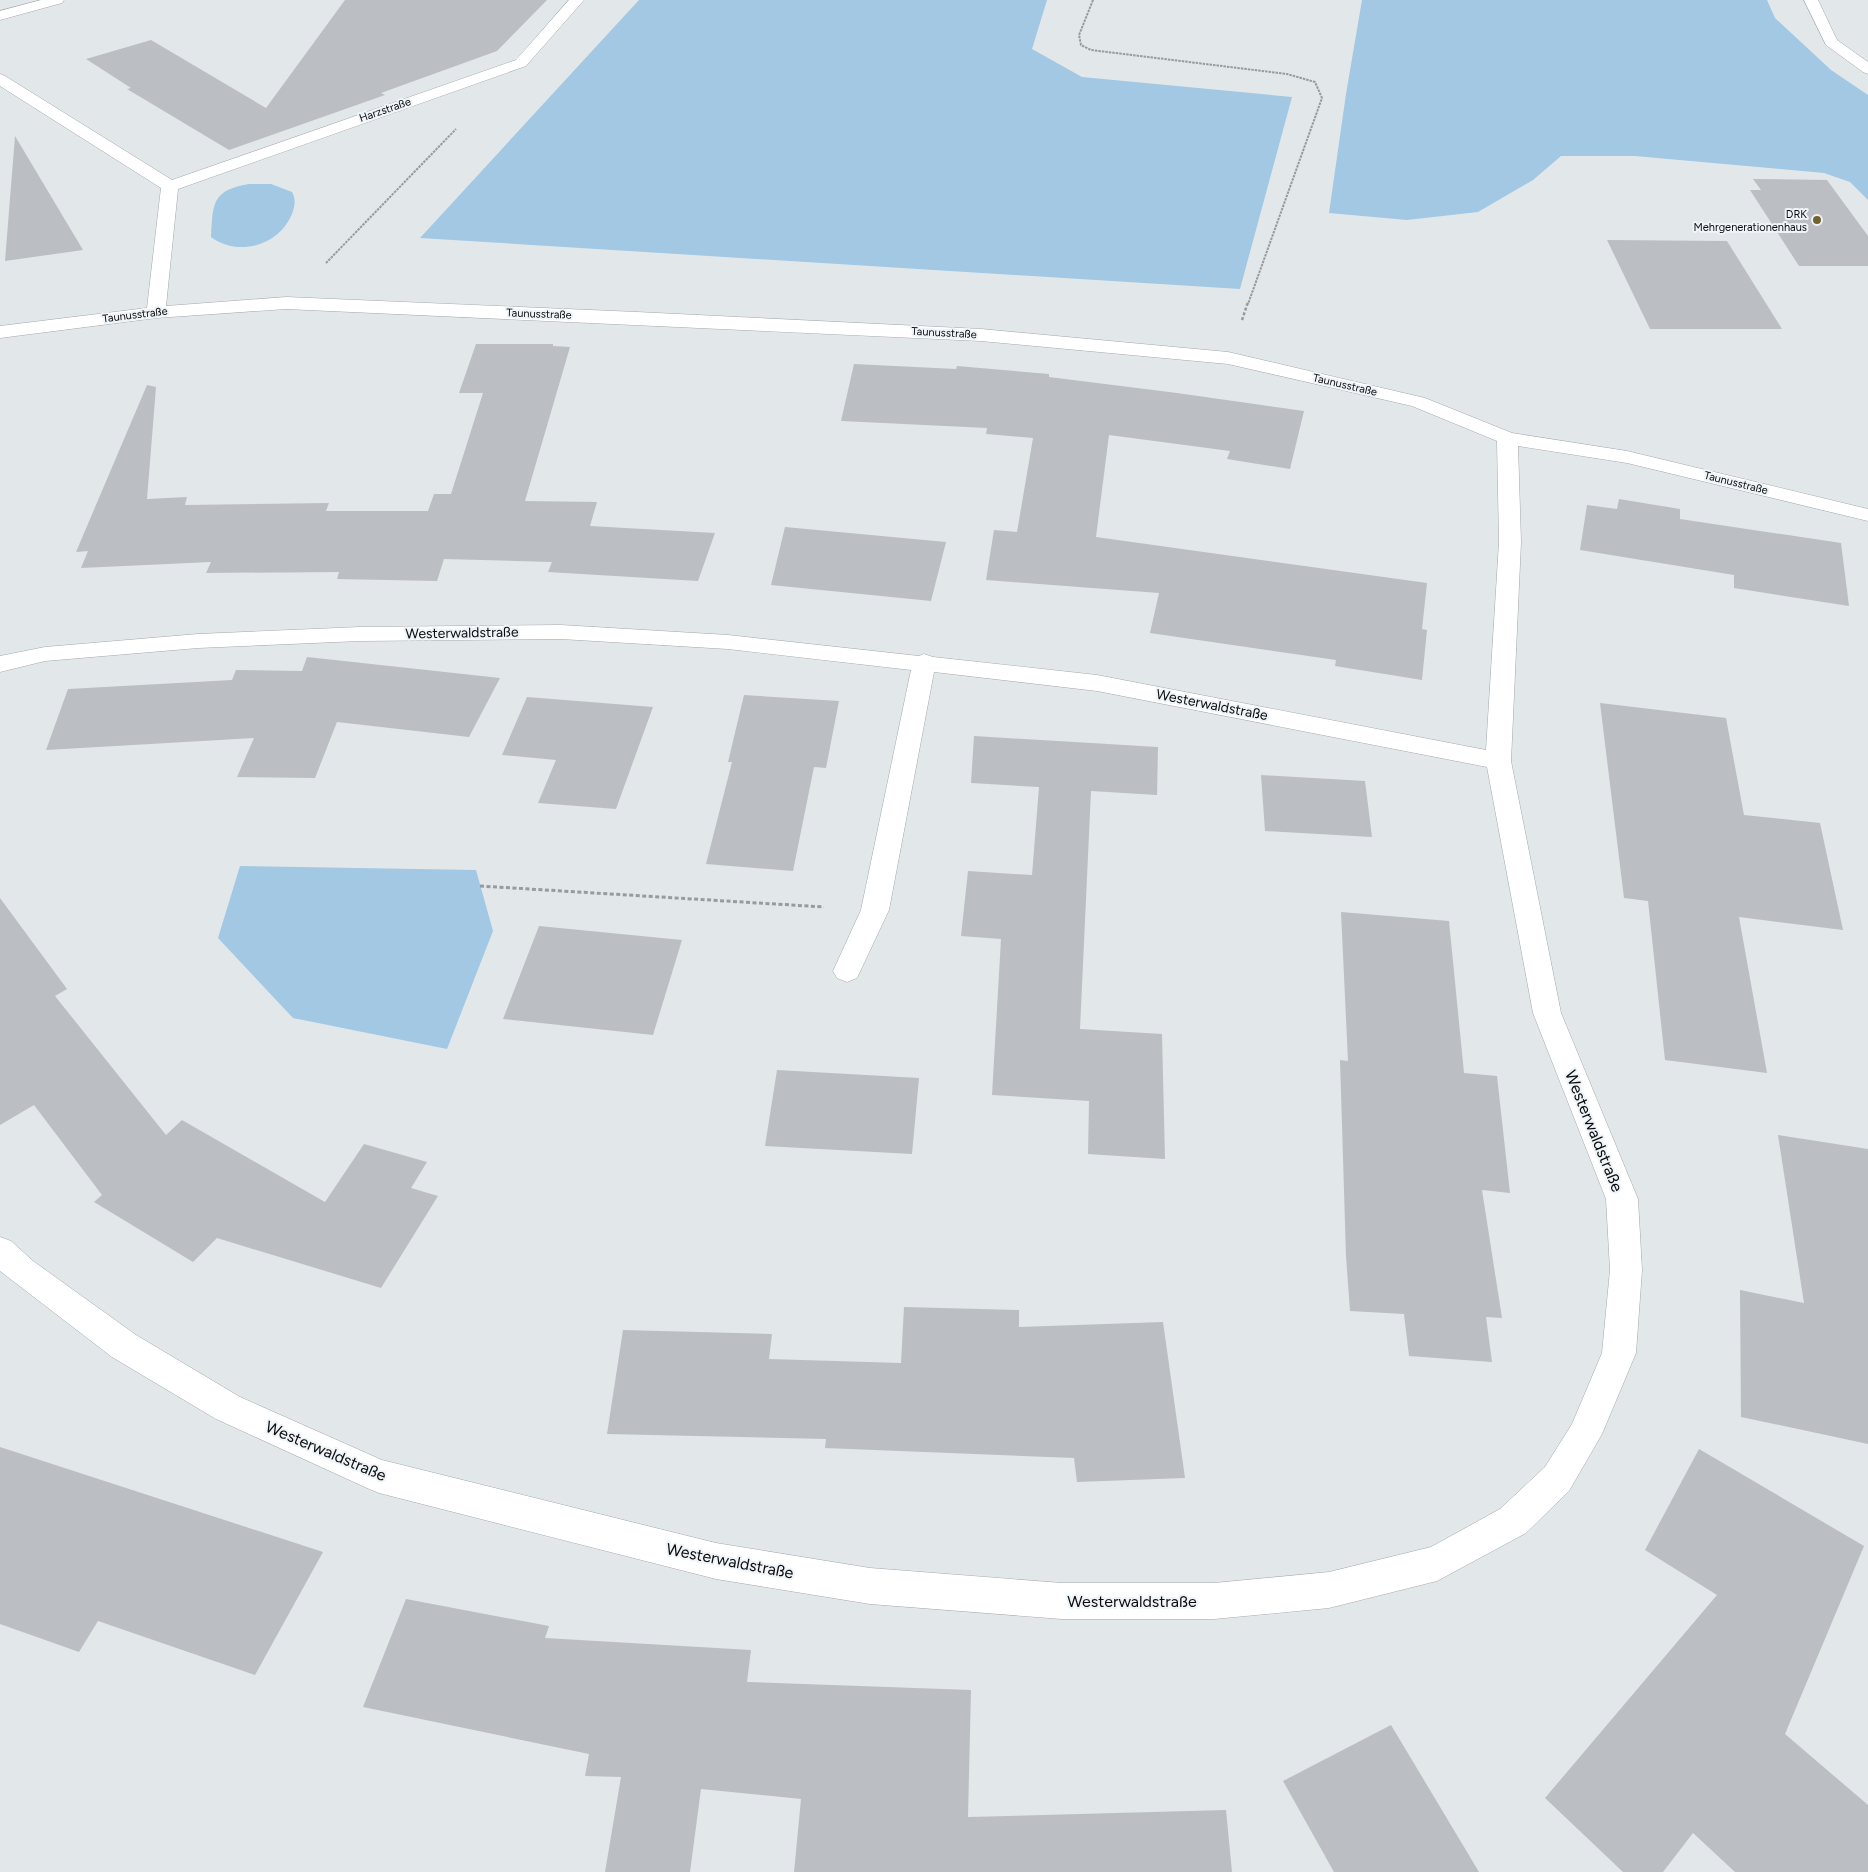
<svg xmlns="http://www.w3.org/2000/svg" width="1868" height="1872" font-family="Figtree,sans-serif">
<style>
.green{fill:#a2c8e3}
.building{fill:#bbbfc3}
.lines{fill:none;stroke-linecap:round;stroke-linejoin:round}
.minor-casing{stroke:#a4a8ac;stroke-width:1}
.path-far2{stroke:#979b9d;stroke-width:2;stroke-dasharray:2.5 1;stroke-linecap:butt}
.path-far1{stroke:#979b9d;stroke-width:2.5;stroke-dasharray:3 2;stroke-linecap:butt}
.path{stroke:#979b9d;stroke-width:3;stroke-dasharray:4 2.5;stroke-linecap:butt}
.minor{fill:#fff;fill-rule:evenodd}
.poi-dot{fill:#73612f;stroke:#eff4f8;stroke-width:2}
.labels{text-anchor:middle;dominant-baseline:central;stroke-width:4;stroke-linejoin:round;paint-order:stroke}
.far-street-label{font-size:11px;fill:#0b0d0e;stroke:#eff4f8}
.far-poi-label{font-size:11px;fill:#0b0d0e;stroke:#eff4f8;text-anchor:end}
.street-label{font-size:14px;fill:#0b0d0e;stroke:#eff4f8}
.near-street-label{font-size:16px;fill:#0b0d0e;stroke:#eff4f8}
</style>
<rect width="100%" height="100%" fill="#e2e7ea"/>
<g class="green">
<polygon points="639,0 1047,0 1032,49 1082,77 1292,97 1240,289 420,238"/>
<polygon points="1362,0 1767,0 1775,18 1831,70 1868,95 1868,200 1850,182 1824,173 1635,156 1561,156 1533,180 1478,212 1407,220 1329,213 1346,94"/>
<path d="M249 184H271L292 192C296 199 295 206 292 214 279 246 238 257 211 237 213 205 211 190 249 184Z"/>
<polygon points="240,866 476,870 493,931 447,1049 293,1018 218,938"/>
</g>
<g class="building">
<polygon points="345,0 547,0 497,51 381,93 385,95 229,150 127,89 131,88 86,59 151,40 266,108"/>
<polygon points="15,136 83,250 5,261"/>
<polygon points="1753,179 1827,180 1868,236 1868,266 1799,266 1750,190 1761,190"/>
<polygon points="1607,240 1727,241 1782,329 1650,329"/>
<polygon points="476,344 553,344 553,346 570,347 525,501 597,502 590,526 715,533 698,581 548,572 552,562 444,559 437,581 337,579 339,572 206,573 211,562 81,568 88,551 76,552 147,385 156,387 147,499 187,497 185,505 329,503 326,511 428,511 434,494 451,494 483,393 459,393"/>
<polygon points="854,364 956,369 957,366 1049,374 1049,377 1177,393 1304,411 1290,469 1227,459 1230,451 1109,435 1096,537 1427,583 1422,629 1427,630 1422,680 1335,666 1336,660 1150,633 1159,593 986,580 994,530 1017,532 1033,438 986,434 987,428 841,421"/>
<polygon points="1619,499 1680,509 1680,519 1841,543 1849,606 1734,588 1734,575 1580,550 1587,505 1617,509"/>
<polygon points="785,527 946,542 931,601 771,585"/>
<polygon points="307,657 500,678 469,737 337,722 315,778 237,777 254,738 46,750 68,689 232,680 236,670 302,671"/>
<polygon points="744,695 839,701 826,768 814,767 793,871 706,864 732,762 728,762"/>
<polygon points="527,697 653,707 616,809 538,803 556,760 502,755"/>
<polygon points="1600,703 1726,718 1744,815 1820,823 1843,930 1739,917 1767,1073 1665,1060 1648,901 1624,898"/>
<polygon points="974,736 1158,747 1157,795 1091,791 1080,1029 1162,1034 1165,1159 1088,1154 1089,1101 992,1095 1001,939 961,936 968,871 1032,875 1039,787 971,783"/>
<polygon points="1261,775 1365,781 1372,837 1265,831"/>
<polygon points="0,898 67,989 55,996 166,1135 182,1120 325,1202 364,1144 427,1162 411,1188 438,1196 381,1288 217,1238 193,1262 94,1202 102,1195 34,1105 0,1125"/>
<polygon points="1341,912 1449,921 1464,1073 1497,1076 1510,1193 1482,1190 1502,1318 1486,1317 1492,1362 1409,1356 1404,1314 1350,1311 1346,1256 1340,1060 1348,1061"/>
<polygon points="539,926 682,940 653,1035 503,1019"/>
<polygon points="777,1070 919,1078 912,1154 765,1146"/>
<polygon points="1778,1135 1868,1149 1868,1444 1741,1417 1740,1290 1804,1303"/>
<polygon points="904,1307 1019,1310 1019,1327 1163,1322 1185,1478 1077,1482 1074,1458 825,1448 826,1439 607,1434 623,1330 772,1334 769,1359 901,1363"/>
<polygon points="0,1447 323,1552 255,1675 98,1621 79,1652 0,1624"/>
<polygon points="1699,1449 1864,1546 1785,1734 1868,1805 1868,1872 1735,1872 1693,1833 1663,1872 1623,1872 1545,1798 1717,1595 1645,1550"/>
<polygon points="406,1599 549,1626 545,1638 751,1650 747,1682 971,1690 968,1817 1226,1810 1232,1872 794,1872 801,1799 701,1789 690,1872 605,1872 621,1777 585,1776 589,1754 363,1707"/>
<polygon points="1391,1725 1479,1872 1334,1872 1283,1781"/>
</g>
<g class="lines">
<g class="minor-casing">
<g id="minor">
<polygon points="41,0 64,0 62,3 0,20 0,11"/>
<polygon points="569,0 584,0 526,66 178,189 166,306 286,297 637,312 981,329 1228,352 1425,398 1512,433 1627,451 1868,509 1868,521 1627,463 1518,446 1521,542 1511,761 1561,1013 1638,1199 1642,1270 1636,1353 1602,1434 1569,1491 1526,1533 1437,1581 1329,1608 1214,1619 1062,1619 870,1604 716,1579 379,1493 367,1488 216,1419 112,1357 0,1271 0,1237 11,1241 33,1261 136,1335 240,1397 382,1460 716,1543 870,1568 1062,1583 1214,1583 1329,1572 1431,1547 1500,1509 1545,1467 1572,1424 1602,1353 1610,1270 1606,1199 1533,1013 1487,767 1097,691 934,672 889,910 857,978 847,982 837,978 833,971 861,910 911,670 728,649 561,639 360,641 198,648 45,661 0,672 0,656 45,647 198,634 360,627 561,625 728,635 919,656 924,654 933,657 1097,675 1486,750 1499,542 1497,441 1412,406 1228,364 981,341 286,309 156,318 0,338 0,326 147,308 161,188 0,86 0,74 5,76 172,180 516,60"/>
<polygon points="1804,0 1818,0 1837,40 1868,62 1868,74 1863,72 1826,45"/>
</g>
</g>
<g class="path-far2">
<polyline points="1093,0 1079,35 1081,45 1091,50 1287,74 1315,82 1322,98 1248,304"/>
<polyline points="326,263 456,129"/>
</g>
<polyline class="path-far1" points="1242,320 1248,302"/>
<polyline class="path" points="480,886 824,907"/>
<use href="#minor" class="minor"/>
</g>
<circle class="poi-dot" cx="1817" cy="220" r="5"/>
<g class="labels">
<g class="far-street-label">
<text transform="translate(385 110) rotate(-19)">Harzstraße</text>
<text transform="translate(539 314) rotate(2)">Taunusstraße</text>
<text transform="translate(135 315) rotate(-7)">Taunusstraße</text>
<text transform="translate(944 333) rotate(3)">Taunusstraße</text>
<text transform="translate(1345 385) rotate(13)">Taunusstraße</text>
<text transform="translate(1736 483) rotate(14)">Taunusstraße</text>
</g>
<g class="far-poi-label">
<text x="1807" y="214">DRK<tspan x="1807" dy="13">Mehrgenerationenhaus</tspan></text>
</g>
<g class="street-label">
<text transform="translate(462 633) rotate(-1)">Westerwaldstraße</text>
<text transform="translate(1212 705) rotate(11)">Westerwaldstraße</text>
</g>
<g class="near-street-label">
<text transform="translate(1594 1131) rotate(68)">Westerwaldstraße</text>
<text transform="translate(326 1451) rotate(23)">Westerwaldstraße</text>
<text transform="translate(730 1561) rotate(11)">Westerwaldstraße</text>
<text x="1132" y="1601">Westerwaldstraße</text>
</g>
</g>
</svg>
